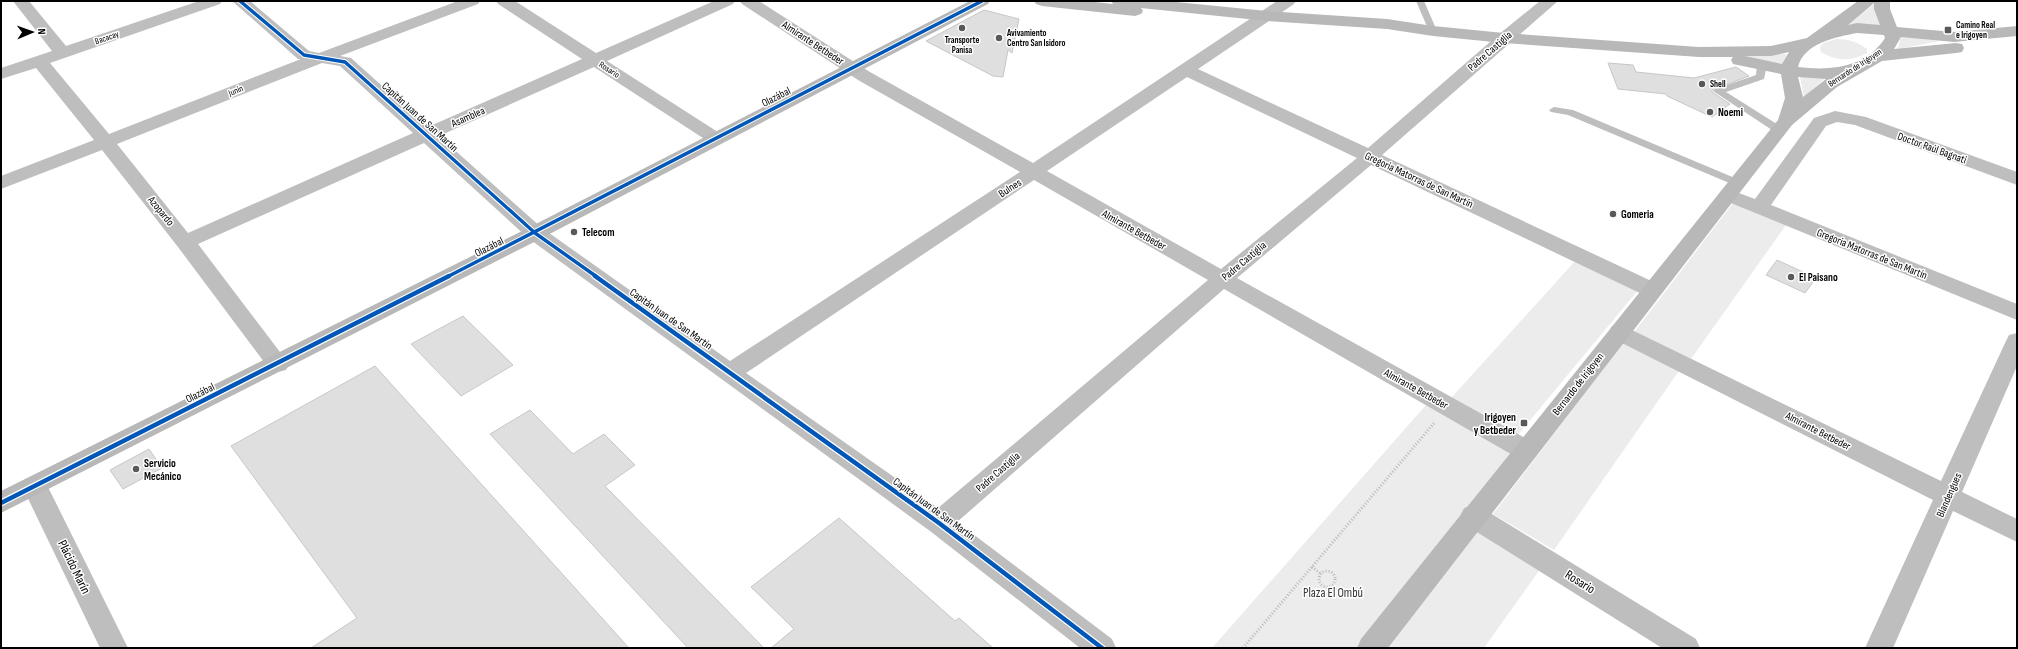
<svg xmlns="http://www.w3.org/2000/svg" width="2018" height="649" font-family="'Sofia Sans Condensed',sans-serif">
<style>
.green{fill:#ececec}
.building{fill:#dfdfdf;stroke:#c7c7c7}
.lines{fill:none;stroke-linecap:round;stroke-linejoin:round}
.path{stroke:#b9b9b9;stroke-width:3;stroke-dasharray:1 2;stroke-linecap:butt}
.lane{fill:#bebebe;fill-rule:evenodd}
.street{fill:#bebebe;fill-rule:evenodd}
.secondary{fill:#b8b8b8;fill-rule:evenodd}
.cycleway-far1-casing{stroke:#fff;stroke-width:5.5}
.cycleway-casing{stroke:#fff;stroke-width:7}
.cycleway-far1{stroke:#0057b8;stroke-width:3.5}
.cycleway{stroke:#0057b8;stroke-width:4.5}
.poi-dot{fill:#595959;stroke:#fff;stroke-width:1.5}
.labels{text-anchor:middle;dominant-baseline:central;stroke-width:3;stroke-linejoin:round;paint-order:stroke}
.far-poi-label{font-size:9px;font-weight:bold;fill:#000;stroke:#fff;text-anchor:start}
.far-street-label{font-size:9px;fill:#000;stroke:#fff}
.street-label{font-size:11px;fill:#000;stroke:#fff}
.poi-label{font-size:11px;font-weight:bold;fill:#000;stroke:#fff;text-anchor:start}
.near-street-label{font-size:13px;fill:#000;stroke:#fff}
.near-park-label{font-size:13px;fill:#333;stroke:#fff}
</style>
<rect width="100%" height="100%" fill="#fff"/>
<g class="green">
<polygon points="1874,4 1881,27 1859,24 1847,25"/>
<polygon points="1901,36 1940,41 1898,49"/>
<path d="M1836 39C1849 39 1857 42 1867 49V53C1851 62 1836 61 1821 52L1820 47 1823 43Z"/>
<polygon points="1787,54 1782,66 1729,55"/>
<polygon points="1800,77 1825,78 1804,97"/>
<polygon points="1733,203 1786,225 1691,359 1635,331"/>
<polygon points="1577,259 1639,289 1517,436 1451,398"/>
<polygon points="1625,340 1681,368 1554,550 1493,514"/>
<polygon points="1426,405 1512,452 1359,648 1212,648"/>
<polygon points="1479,530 1541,568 1484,648 1386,648"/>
</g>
<g class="building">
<polygon points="984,10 1019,19 1012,53 1008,50 1003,77 993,76 926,41"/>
<polygon points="1608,63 1633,65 1636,72 1694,78 1736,67 1749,76 1712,90 1712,92 1730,104 1712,117 1667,96 1666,94 1618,89"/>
<polygon points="1777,260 1816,278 1805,293 1766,275"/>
<polygon points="463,316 513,365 461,396 411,344"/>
<polygon points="375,366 629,648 311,648 357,618 231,446"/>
<polygon points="530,410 573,454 604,434 635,465 605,486 764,648 688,648 490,434"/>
<polygon points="149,449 162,468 123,489 110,470"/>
<polygon points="839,518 955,621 959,618 993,648 771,648 794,629 751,587"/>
</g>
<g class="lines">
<g class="path">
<polyline points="1312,567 1320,573"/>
<circle cx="1327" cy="579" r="8"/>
<polyline points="1243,648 1435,422"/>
</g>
<g class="lane">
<polygon points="1416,1 1424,1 1437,31 1436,33 1430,33 1429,31"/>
<polygon points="1762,62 1767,65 1764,79 1726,92 1783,128 1784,130 1783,132 1775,132 1713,91 1715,89 1756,75 1757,65"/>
<polygon points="1554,107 1573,110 1742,181 1743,183 1742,185 1734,185 1568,115 1551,112 1549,110"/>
</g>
<g class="street">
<path d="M13 1H29L66 46 199 1H222L220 4 50 63 109 134 301 59H298L232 1H250L309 51 319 53 458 1H480L478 4 340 56 351 58 428 127 582 59 498 4 496 1H515L596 53 714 1H735L733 4 607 61 721 134 724 138 721 142 715 144 709 142 594 67 439 136 542 228 730 361 1020 172 858 80 742 4 740 1H759L870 72 1033 163 1277 1H1296L1294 4 1198 69 1368 148 1498 35 1540 1H1558L1382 155 1660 285 1663 290 1660 295 1652 297 1644 295 1371 165 1237 278 1534 443 1537 450 1534 457 1525 460 1516 457 1224 289 957 522 1112 639 1116 648H1080L930 531 528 238 424 143 198 244 289 364 286 370 278 372 270 370 178 247 102 150 1 189V176L94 140 36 68 1 79V68L52 51ZM322 63 340 66 413 133 188 233 117 144ZM1187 77 1357 158 1221 269 1047 171ZM1034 180 1208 280 938 508 746 373Z"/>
<polygon points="1835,111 1866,117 2017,172 2017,185 1855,125 1837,122 1826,126 1771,205 2017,304 2017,320 1721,199 1718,195 1721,191 1728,189 1755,199 1814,118"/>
<polygon points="1620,324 1941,481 2006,341 2009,335 2017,333 2017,366 1962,492 2017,519 2017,542 1953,511 1893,648 1865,648 1933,500 1612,338 1609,332 1612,326"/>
<polygon points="35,476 44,479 128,648 100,648 22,486 26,479"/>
<polygon points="1473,505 1482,508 1696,639 1700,648 1662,648 1464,524 1460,516 1464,508"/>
</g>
<g class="secondary">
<polygon points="970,1 990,1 988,4 542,238 1,513 1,491 528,228"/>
<path d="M1034 1H1086L1113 4 1111 1H1166L1267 11 1387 19 1433 26 1504 33 1699 47 1771 46 1807 38 1858 1H1890V9L1897 27 1954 32 2017 26V36L1954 42 1901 37 1894 49 1956 43 1962 44 1964 48 1962 52 1956 53 1882 61 1837 87 1792 125 1388 648H1357L1361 639 1778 120 1785 98 1781 74 1733 64 1731 60 1733 57H1699L1504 43 1433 36 1387 29 1267 21 1141 8 1143 11 1141 14 1135 16 1042 6 1036 4ZM1874 3V9L1880 25 1857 23 1848 25ZM1857 33 1884 35 1885 38C1866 68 1830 71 1798 67 1804 43 1836 37 1857 33ZM1789 52 1782 64 1745 56H1771ZM1798 77 1826 79 1803 97Z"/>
</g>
<g class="cycleway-far1-casing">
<g id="cycleway-far1">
<polyline points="240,1 304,55 345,62 535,233 597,277"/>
<polyline points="447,277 982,1"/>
</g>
</g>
<g class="cycleway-casing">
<g id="cycleway">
<polyline points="595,276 939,523 1102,648"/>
<polyline points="1,503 449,276"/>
</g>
</g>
<use href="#cycleway-far1" class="cycleway-far1"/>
<use href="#cycleway" class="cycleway"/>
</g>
<g class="poi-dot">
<circle cx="962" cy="28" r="4"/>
<rect x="1944" y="26" width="8" height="8" rx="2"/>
<circle cx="999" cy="38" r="4"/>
<circle cx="1702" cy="84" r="4"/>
<circle cx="1710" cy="112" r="4"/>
<circle cx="1613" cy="214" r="4"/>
<circle cx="574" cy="232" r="4"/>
<circle cx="1791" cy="277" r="4"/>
<rect x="1520" y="419" width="8" height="8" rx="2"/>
<circle cx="136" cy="469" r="4"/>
</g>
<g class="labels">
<g class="far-poi-label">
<text x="1956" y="25">Camino Real<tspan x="1956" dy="10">e Irigoyen</tspan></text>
<text x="1007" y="33">Avivamiento<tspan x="1007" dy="10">Centro San Isidoro</tspan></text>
<text x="962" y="40" text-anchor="middle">Transporte<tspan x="962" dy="10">Panisa</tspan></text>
<text x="1710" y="84">Shell</text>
</g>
<g class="far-street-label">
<text transform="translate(107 38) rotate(-19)">Bacacay</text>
<text transform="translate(1855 68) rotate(-33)">Bernardo de Irigoyen</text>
<text transform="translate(609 70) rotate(33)">Rosario</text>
<text transform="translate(236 91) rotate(-22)">Junín</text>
</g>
<g class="street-label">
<text transform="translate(813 43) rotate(33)">Almirante Betbeder</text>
<text transform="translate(1490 51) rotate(-41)">Padre Castiglia</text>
<text transform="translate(776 97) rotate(-27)">Olazábal</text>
<text transform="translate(420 117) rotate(42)">Capitán Juan de San Martín</text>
<text transform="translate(468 117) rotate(-24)">Asamblea</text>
<text transform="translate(1932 148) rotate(20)">Doctor Raúl Bagnati</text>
<text transform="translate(1419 180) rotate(25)">Gregoria Matorras de San Martín</text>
<text transform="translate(1010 188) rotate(-33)">Bulnes</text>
<text transform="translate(161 211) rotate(51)">Azopardo</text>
<text transform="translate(1134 230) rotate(29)">Almirante Betbeder</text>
<text transform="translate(489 247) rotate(-27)">Olazábal</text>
<text transform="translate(1872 254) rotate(22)">Gregoria Matorras de San Martín</text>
<text transform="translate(1244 261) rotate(-40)">Padre Castiglia</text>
<text transform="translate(671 319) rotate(35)">Capitán Juan de San Martín</text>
<text transform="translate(1578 384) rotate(-52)">Bernardo de Irigoyen</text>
<text transform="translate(1416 389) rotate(29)">Almirante Betbeder</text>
<text transform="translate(200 393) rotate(-27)">Olazábal</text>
<text transform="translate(1818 431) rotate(27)">Almirante Betbeder</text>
<text transform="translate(998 472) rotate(-41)">Padre Castiglia</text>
<text transform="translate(1949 495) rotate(-66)">Blandengues</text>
<text transform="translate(934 509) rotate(36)">Capitán Juan de San Martín</text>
</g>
<g class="poi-label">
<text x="1718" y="112">Noemi</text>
<text x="1621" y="214">Gomeria</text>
<text x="582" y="232">Telecom</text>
<text x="1799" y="277">El Paisano</text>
<text x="1516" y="417" text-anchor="end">Irigoyen<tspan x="1516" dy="13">y Betbeder</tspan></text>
<text x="144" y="463">Servicio<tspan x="144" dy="13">Mecánico</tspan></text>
</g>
<g class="near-street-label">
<text transform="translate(74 567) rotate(64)">Plácido Marín</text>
<text transform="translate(1580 582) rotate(32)">Rosario</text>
</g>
<g class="near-park-label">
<text x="1333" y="593">Plaza El Ombú</text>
</g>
</g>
<rect width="2018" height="649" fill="none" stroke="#000000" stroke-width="4"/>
<g transform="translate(32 32) rotate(88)" stroke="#ffffff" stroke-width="3" paint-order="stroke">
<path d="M0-3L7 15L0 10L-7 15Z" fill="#000000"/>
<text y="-6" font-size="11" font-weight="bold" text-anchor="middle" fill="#000000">N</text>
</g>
</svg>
